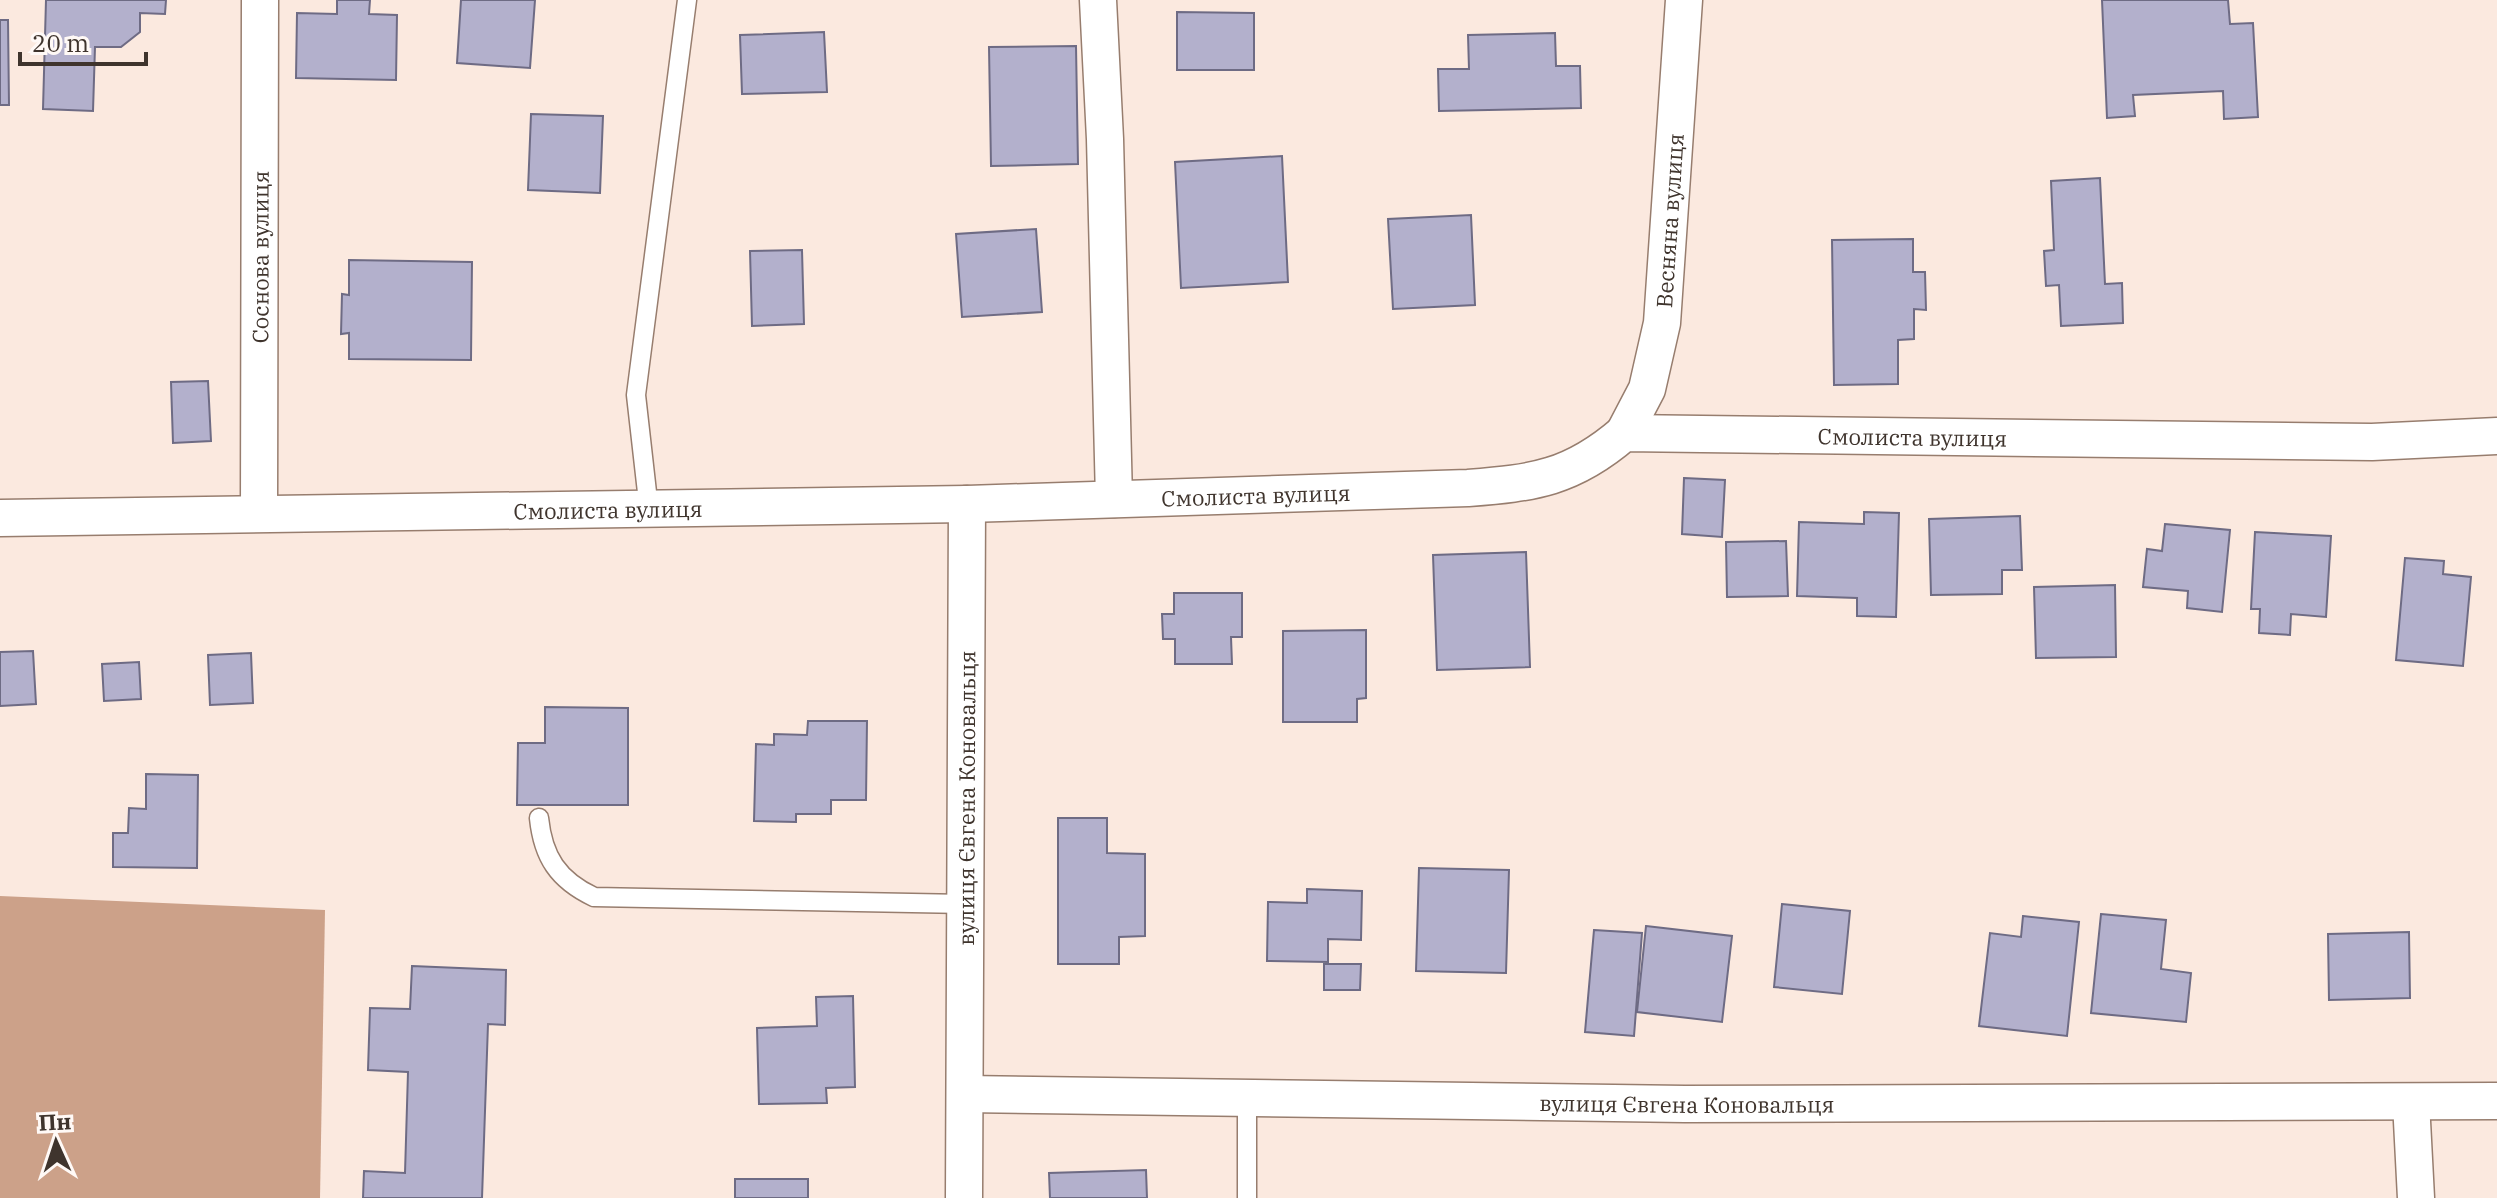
<svg xmlns="http://www.w3.org/2000/svg" width="2497" height="1198" font-family="'IBM Plex Serif',serif">
<style>
.forest{fill:#cca189}
.building{fill:#b3b0cc;stroke:#6e6b84;stroke-width:2}
.lines{fill:none;stroke-linecap:round;stroke-linejoin:round}
.lane-casing{stroke:#977d6e;stroke-width:21}
.street-casing{stroke:#977d6e;stroke-width:39}
.lane{stroke:#fff;stroke-width:18}
.street{stroke:#fff;stroke-width:36}
.labels{text-anchor:middle;dominant-baseline:central;stroke-width:6;stroke-linejoin:round;paint-order:stroke}
.street-label{font-size:22px;fill:#3f342d;stroke:#fff9f6}
</style>
<rect width="100%" height="100%" fill="#fbe9df"/>
<polygon class="forest" points="0,896 325,910 320,1198 0,1198"/>
<g class="building">
<polygon points="46,0 166,0 165,14 140,13 140,32 121,47 95,47 93,111 43,109"/>
<polygon points="337,0 370,0 369,14 397,15 396,80 296,78 297,13 337,14"/>
<polygon points="461,0 535,0 530,68 457,63"/>
<polygon points="2102,0 2228,0 2230,24 2253,23 2258,117 2224,119 2223,91 2133,95 2135,116 2107,118"/>
<polygon points="1177,12 1254,13 1254,70 1177,70"/>
<polygon points="0,20 8,20 9,105 0,105"/>
<polygon points="824,32 827,92 742,94 740,35"/>
<polygon points="1555,33 1556,66 1580,66 1581,108 1439,111 1438,69 1469,69 1468,35"/>
<polygon points="1076,46 1078,164 991,166 989,47"/>
<polygon points="531,114 603,116 600,193 528,190"/>
<polygon points="1282,156 1288,282 1181,288 1175,162"/>
<polygon points="2100,178 2105,284 2122,283 2123,323 2061,326 2059,285 2046,286 2044,251 2054,250 2051,181"/>
<polygon points="1471,215 1475,305 1393,309 1388,219"/>
<polygon points="1036,229 1042,312 962,317 956,234"/>
<polygon points="1913,239 1913,272 1925,272 1926,310 1914,309 1914,339 1898,340 1898,384 1834,385 1832,240"/>
<polygon points="802,250 804,324 752,326 750,251"/>
<polygon points="349,260 472,262 471,360 349,359 349,333 341,334 342,294 349,295"/>
<polygon points="208,381 211,441 173,443 171,382"/>
<polygon points="1684,478 1725,480 1722,537 1682,534"/>
<polygon points="1864,512 1899,513 1896,617 1857,616 1857,598 1797,596 1799,522 1864,524"/>
<polygon points="2020,516 2022,570 2002,570 2002,594 1931,595 1929,519"/>
<polygon points="2165,524 2230,530 2222,612 2187,608 2188,591 2143,587 2147,549 2162,551"/>
<polygon points="2255,532 2331,536 2326,617 2291,614 2290,635 2259,633 2260,609 2251,609"/>
<polygon points="1786,541 1788,596 1727,597 1726,542"/>
<polygon points="1526,552 1530,667 1437,670 1433,555"/>
<polygon points="2405,558 2444,561 2443,574 2471,577 2463,666 2396,660"/>
<polygon points="2115,585 2116,657 2036,658 2034,587"/>
<polygon points="1174,593 1242,593 1242,637 1231,637 1232,664 1175,664 1175,639 1163,639 1162,614 1174,614"/>
<polygon points="1366,630 1366,698 1357,699 1357,722 1283,722 1283,631"/>
<polygon points="33,651 36,704 0,706 0,652"/>
<polygon points="251,653 253,703 210,705 208,655"/>
<polygon points="139,662 141,699 104,701 102,664"/>
<polygon points="545,707 628,708 628,805 517,805 518,743 545,743"/>
<polygon points="808,721 867,721 866,800 831,800 831,814 796,814 796,822 754,821 756,744 774,745 774,734 807,735"/>
<polygon points="146,774 198,775 197,868 113,867 113,833 128,833 129,808 146,809"/>
<polygon points="1058,818 1107,818 1107,853 1145,854 1145,936 1119,937 1119,964 1058,964"/>
<polygon points="1419,868 1509,870 1506,973 1416,971"/>
<polygon points="1307,889 1362,891 1361,940 1328,939 1328,962 1267,961 1268,902 1307,903"/>
<polygon points="1782,904 1850,911 1842,994 1774,987"/>
<polygon points="2101,914 2166,920 2161,969 2191,973 2186,1022 2091,1013"/>
<polygon points="2023,916 2079,922 2067,1036 1979,1026 1990,933 2021,937"/>
<polygon points="1646,926 1732,936 1722,1022 1637,1012"/>
<polygon points="1594,930 1642,933 1634,1036 1585,1032"/>
<polygon points="2409,932 2410,998 2329,1000 2328,934"/>
<polygon points="1324,964 1361,964 1360,990 1324,990"/>
<polygon points="412,966 506,970 505,1025 488,1024 482,1198 363,1198 364,1171 405,1173 408,1072 368,1070 370,1008 410,1009"/>
<polygon points="853,996 855,1087 826,1088 827,1103 759,1104 757,1028 817,1026 816,997"/>
<polygon points="1146,1170 1147,1198 1050,1198 1049,1173"/>
<rect x="735" y="1179" width="73" height="19"/>
</g>
<g class="lines">
<g class="lane-casing">
<g id="lane">
<polyline points="649,510 636,395 687,0"/>
<path d="M539 818C543 857 558 880 594 897L966 904"/>
<polyline points="1247,1198 1247,1098"/>
</g>
</g>
<g class="street-casing">
<g id="street">
<polyline points="1098,0 1105,139 1114,499"/>
<path id="s1" d="M1624 433 1647 389 1662 323 1684 0"/>
<path id="s2" d="M259 513 260 0"/>
<path id="s3" d="M0 518 967 504 1468 488C1534 483 1572 478 1624 433L2372 442 2497 436"/>
<path id="s4" d="M965 1094 1685 1104 2497 1101"/>
<polyline points="2411,1102 2416,1198"/>
<path id="s5" d="M964 1198 967 504"/>
</g>
</g>
<use href="#lane" class="lane"/>
<use href="#street" class="street"/>
</g>
<g class="labels">
<g class="street-label">
<text stroke="none"><textPath href="#s1" startOffset="220">Весняна вулиця</textPath></text>
<text stroke="none"><textPath href="#s2" startOffset="256">Соснова вулиця</textPath></text>
<text stroke="none"><textPath href="#s3" startOffset="1926">Смолиста вулиця</textPath></text>
<text stroke="none"><textPath href="#s3" startOffset="1256">Смолиста вулиця</textPath></text>
<text stroke="none"><textPath href="#s3" startOffset="608">Смолиста вулиця</textPath></text>
<text stroke="none"><textPath href="#s5" startOffset="400">вулиця Євгена Коновальця</textPath></text>
<text stroke="none"><textPath href="#s4" startOffset="722">вулиця Євгена Коновальця</textPath></text>
</g>
</g>
<g transform="translate(56 1142) rotate(357)" stroke="#fff9f6" stroke-width="6" paint-order="stroke">
<path d="M0-6L14 30L0 20L-14 30Z" fill="#3f342d"/>
<text y="-12" font-size="22" font-weight="bold" text-anchor="middle" fill="#3f342d">Пн</text>
</g>
<path d="M20 52v12h126v-12" fill="none" stroke="#3f342d" stroke-width="4"/>
<text x="32" y="52" font-size="24" fill="#3f342d" stroke="#fff9f6" stroke-width="6" paint-order="stroke">20 m</text>
</svg>
